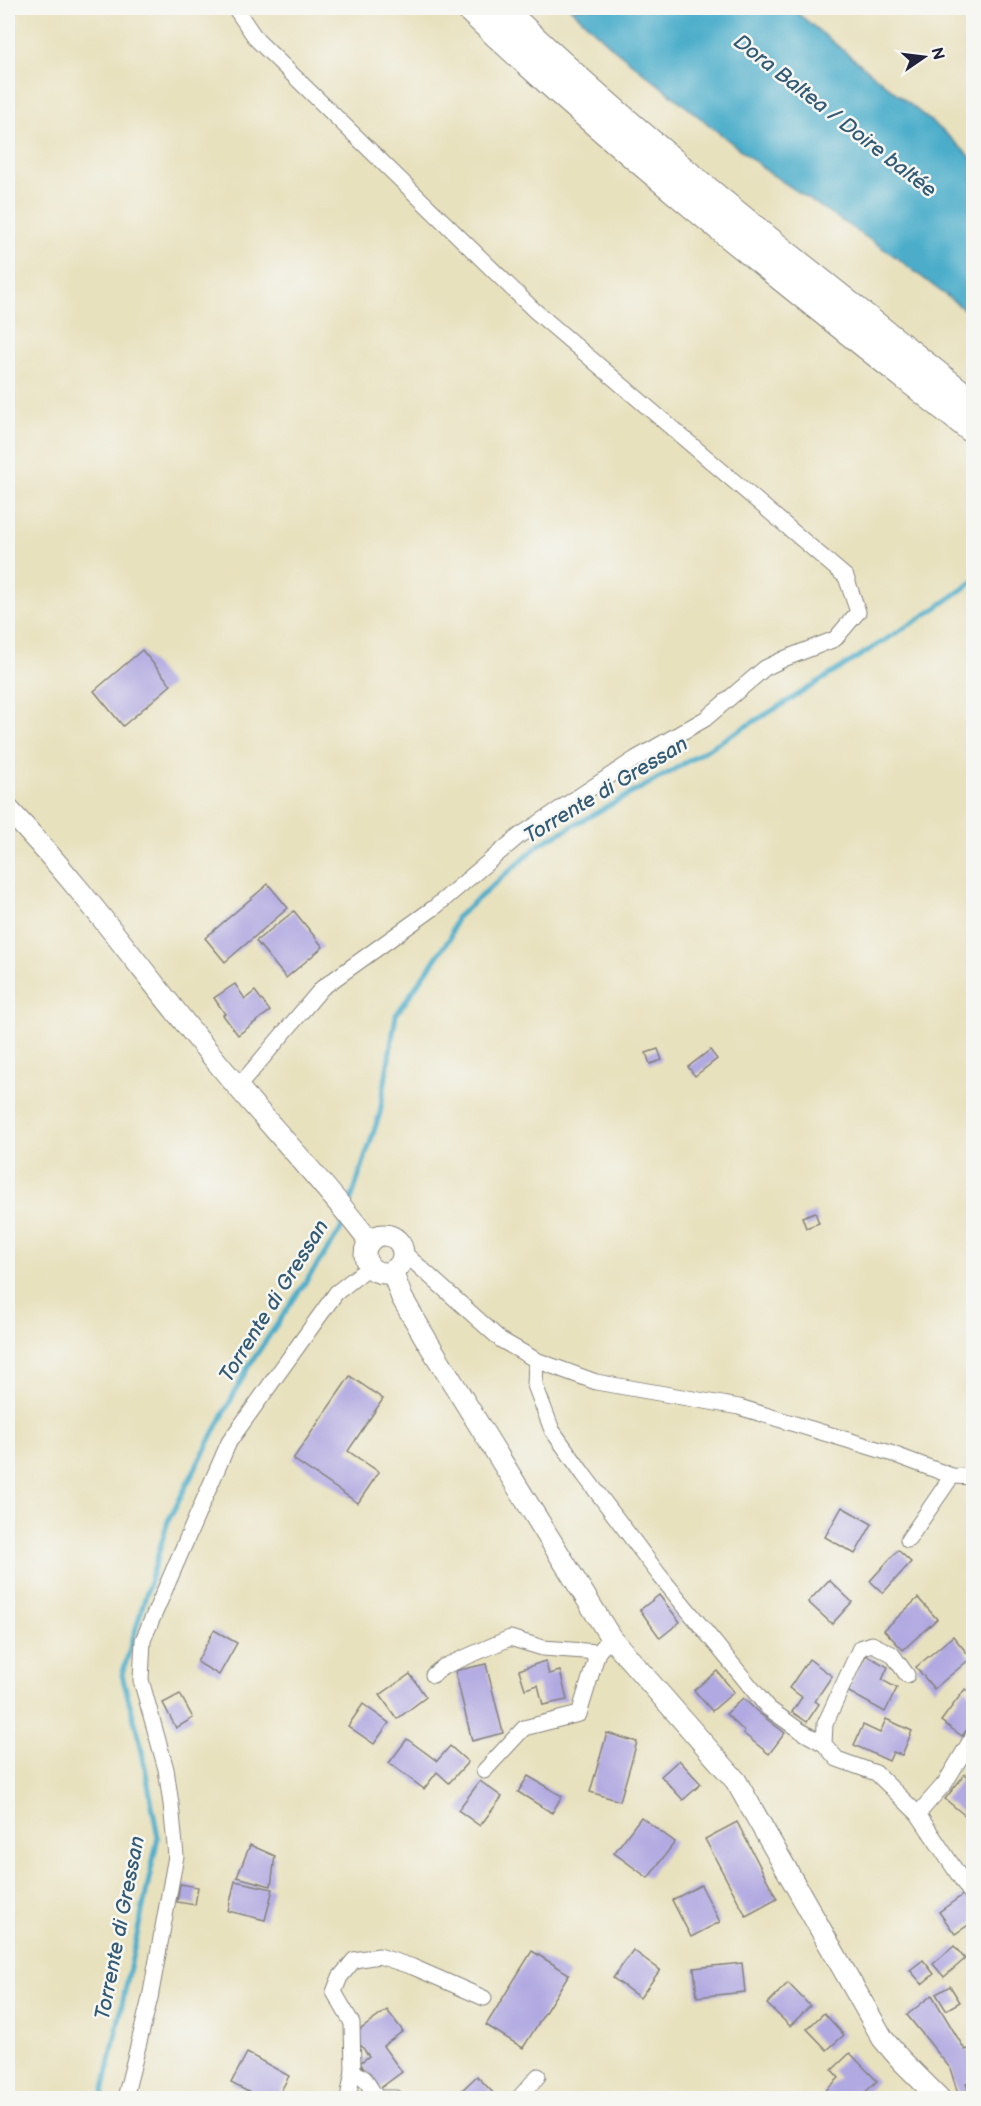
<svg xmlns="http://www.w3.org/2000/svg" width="981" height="2106" font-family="'Balsamiq Sans',sans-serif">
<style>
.water{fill:#4badca;stroke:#366882;stroke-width:1.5}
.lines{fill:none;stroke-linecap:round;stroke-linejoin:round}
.stream{stroke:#4badca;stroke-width:5}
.building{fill:#b1a9e1}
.minor-casing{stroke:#85827c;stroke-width:17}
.secondary-casing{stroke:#85827c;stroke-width:23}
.motorway-casing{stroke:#85827c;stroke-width:29}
.minor{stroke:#fff;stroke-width:15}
.secondary{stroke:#fff;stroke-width:21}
.motorway{stroke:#fff;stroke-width:27}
.labels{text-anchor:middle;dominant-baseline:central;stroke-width:5;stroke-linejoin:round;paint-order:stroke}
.water-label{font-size:21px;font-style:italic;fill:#325a74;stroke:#f6f6f2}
</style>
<rect width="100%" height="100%" fill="#f6f6f2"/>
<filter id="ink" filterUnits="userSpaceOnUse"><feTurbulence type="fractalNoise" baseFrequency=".0167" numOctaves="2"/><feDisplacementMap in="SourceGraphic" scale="12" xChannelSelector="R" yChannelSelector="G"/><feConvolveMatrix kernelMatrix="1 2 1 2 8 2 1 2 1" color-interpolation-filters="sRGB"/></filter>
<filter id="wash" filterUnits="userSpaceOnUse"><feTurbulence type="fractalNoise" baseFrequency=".008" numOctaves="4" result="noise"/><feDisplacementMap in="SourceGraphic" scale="24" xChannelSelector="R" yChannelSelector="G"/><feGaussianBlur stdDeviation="1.35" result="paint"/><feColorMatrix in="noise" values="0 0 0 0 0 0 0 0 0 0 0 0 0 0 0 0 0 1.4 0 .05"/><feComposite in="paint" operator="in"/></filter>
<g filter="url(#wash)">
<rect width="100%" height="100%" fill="#e8e1be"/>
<polygon class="water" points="570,8 791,8 943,131 973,159 973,316 893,255 768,172 614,49"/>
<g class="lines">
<g class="stream">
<polyline points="349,1206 380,1113 396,1015 450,938 456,918 540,844 668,773 788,701 933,610 974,581"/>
<polyline points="102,2098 158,1837 140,1741 122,1675 168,1521 248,1367 340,1231 345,1218"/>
</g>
</g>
<g id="blocks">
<g class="building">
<polygon points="142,650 171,685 123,726 94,691"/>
<polygon points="268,884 288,908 225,962 205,938"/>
<polygon points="294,911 323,947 286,978 256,941"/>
<polygon points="235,984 245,999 255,991 270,1011 238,1035 223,1015 225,1014 214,998"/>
<polygon points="658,1049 662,1060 650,1064 646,1053"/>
<polygon points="710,1050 717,1059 695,1076 688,1067"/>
<polygon points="815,1212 819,1223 806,1228 802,1217"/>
<polygon points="350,1376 383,1399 348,1451 379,1472 358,1503 293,1459"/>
<polygon points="842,1507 872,1524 855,1554 825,1537"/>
<polygon points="898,1550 911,1562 883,1593 870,1581"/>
<polygon points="829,1580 852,1602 832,1624 808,1602"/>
<polygon points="659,1595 680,1622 660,1638 640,1610"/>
<polygon points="918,1598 937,1619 903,1650 884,1630"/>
<polygon points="214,1630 237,1643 219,1675 197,1662"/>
<polygon points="953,1636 971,1658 934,1689 916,1667"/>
<polygon points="866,1655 888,1667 882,1680 897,1688 885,1712 847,1691"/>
<polygon points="809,1659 832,1676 815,1701 819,1704 807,1722 792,1712 802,1697 789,1688"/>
<polygon points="545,1661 549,1674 560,1671 567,1700 543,1705 538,1685 525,1689 519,1670"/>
<polygon points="486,1664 503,1733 472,1741 455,1671"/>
<polygon points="717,1671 734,1692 712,1711 694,1690"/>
<polygon points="410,1674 426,1697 397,1719 380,1695"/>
<polygon points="965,1689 974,1696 974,1721 962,1736 941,1721"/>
<polygon points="180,1694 193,1718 176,1728 163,1703"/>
<polygon points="743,1698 760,1714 785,1733 769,1754 744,1734 744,1731 726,1714"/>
<polygon points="363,1704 389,1723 374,1744 348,1726"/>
<polygon points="886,1719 912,1731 902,1755 893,1752 889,1761 854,1745 863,1725 880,1733"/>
<polygon points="607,1733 637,1742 620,1801 590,1792"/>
<polygon points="407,1739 437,1761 450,1746 468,1762 449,1783 437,1772 424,1789 389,1763"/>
<polygon points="679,1760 701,1784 683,1800 661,1776"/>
<polygon points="965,1774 974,1782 974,1823 945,1799"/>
<polygon points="528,1776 562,1796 552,1813 518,1792"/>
<polygon points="480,1781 502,1797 480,1826 458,1810"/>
<polygon points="641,1817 675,1842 648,1878 614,1853"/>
<polygon points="737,1822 777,1899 746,1916 705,1839"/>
<polygon points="250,1845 275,1856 271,1886 237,1877"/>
<polygon points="235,1881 273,1889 265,1920 228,1911"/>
<polygon points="180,1884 198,1887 195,1905 177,1902"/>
<polygon points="701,1885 720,1922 691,1937 672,1900"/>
<polygon points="964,1894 974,1907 974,1921 955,1934 939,1912"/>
<polygon points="954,1946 965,1959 944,1977 933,1964"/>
<polygon points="633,1950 660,1970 640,1998 613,1978"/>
<polygon points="532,1951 569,1974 523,2048 486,2025"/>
<polygon points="923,1960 934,1974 922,1984 910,1970"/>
<polygon points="742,1963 745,1992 697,1997 694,1968"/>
<polygon points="788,1983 810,2006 790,2026 767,2004"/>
<polygon points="950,1986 960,2002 946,2010 936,1994"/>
<polygon points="932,1995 965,2050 974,2047 974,2078 966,2083 968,2090 958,2094 950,2068 907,2015"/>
<polygon points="387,2010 403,2031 383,2046 402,2072 379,2089 360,2063 369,2056 353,2035"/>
<polygon points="824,2013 844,2035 827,2050 807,2029"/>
<polygon points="247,2053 289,2076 277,2098 260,2098 231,2083"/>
<polygon points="850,2053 877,2081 859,2098 829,2098 823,2093 839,2078 832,2070"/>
<polygon points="477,2076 495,2095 491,2098 465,2098 467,2097 461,2091"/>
</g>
</g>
</g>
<g filter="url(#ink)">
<use href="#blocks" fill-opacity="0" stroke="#85827c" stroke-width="1.5"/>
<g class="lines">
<g class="minor-casing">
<g id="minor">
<polyline points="235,8 257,40 534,310 846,577 858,612 835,639 786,658 765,668 705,719 635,759 519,836 435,907 322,988 238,1087"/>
<polyline points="403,1252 501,1340 536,1360 596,1382 739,1407 890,1453 952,1476 974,1477"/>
<polyline points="536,1360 535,1385 552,1430 584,1475 660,1576 768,1708 799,1730 824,1744"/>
<polyline points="908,1540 952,1476"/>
<polyline points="433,1675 443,1667 510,1638 543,1648 598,1652 611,1638"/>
<polyline points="907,1675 892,1654 872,1644 860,1648 825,1724 824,1744 837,1759 876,1773 918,1814 974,1898"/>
<polyline points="484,1771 524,1728 579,1714 598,1652"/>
<polyline points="918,1814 945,1783 974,1735"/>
<polyline points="353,2071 364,2078 377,2098 396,2098"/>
<polyline points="125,2098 150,1998 176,1856 171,1804 166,1769 141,1680 143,1640 229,1442 336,1293 369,1267"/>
<polyline points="348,2098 353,2071 352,2023 334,1992 340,1977 354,1960 379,1956 413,1967 484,1998"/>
<polyline points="519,2098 538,2076"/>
</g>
</g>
<g class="secondary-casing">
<g id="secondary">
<path d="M8 809C83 888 146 977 216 1061 266 1122 321 1178 369 1241"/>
<circle cx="384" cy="1254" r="19"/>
<polyline points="392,1271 402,1298 427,1341 611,1638 736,1781 883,2039 901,2060 939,2098"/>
</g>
</g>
<g class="motorway-casing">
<g id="motorway">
<path d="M469 8C628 159 802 294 974 431"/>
<path d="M501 8C648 150 814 276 974 404"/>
</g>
</g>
<use href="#minor" class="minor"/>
<use href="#secondary" class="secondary"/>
<use href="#motorway" class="motorway"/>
</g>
</g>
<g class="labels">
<g class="water-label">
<text transform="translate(835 116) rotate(38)">Dora Baltea / Doire baltée</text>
<text transform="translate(606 790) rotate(-31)">Torrente di Gressan</text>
<text transform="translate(274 1301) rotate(-58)">Torrente di Gressan</text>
<text transform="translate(120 1928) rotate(-79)">Torrente di Gressan</text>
</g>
</g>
<rect width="981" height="2106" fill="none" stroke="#f6f6f2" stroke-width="30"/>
<g transform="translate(924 57) rotate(76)" stroke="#f6f6f2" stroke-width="4.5" paint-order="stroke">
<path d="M0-4.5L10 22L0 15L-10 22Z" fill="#22223b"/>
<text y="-9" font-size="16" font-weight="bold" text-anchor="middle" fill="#22223b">N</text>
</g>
</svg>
